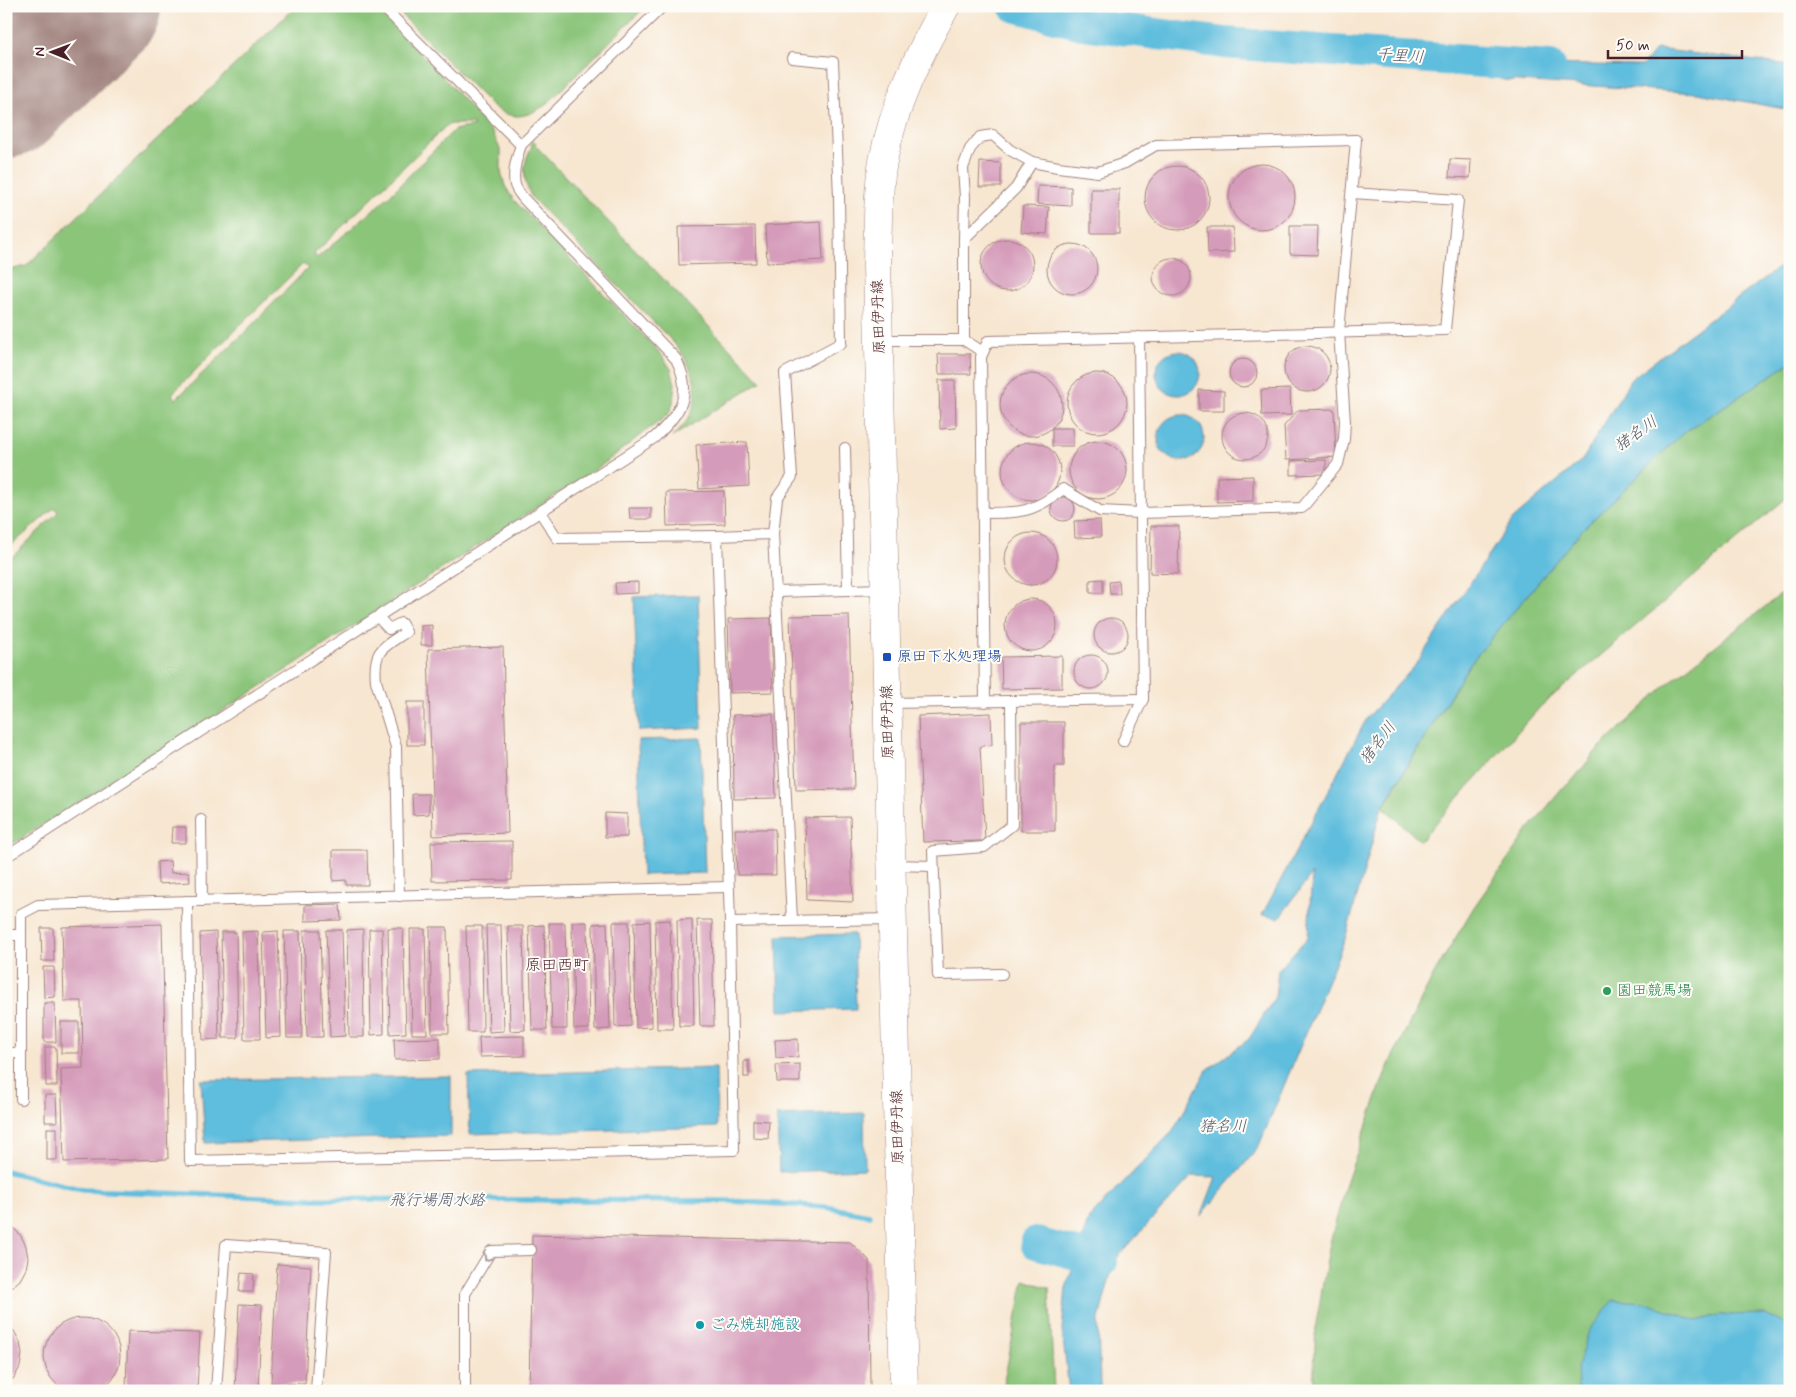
<svg xmlns="http://www.w3.org/2000/svg" width="1796" height="1397" font-family="Mynerve,'Klee One',sans-serif">
<style>
.green{fill:#8bc57a;stroke:#6a7252;fill-rule:evenodd}
.water{fill:#5fbddd;stroke:#546e84}
.lines{fill:none;stroke-linecap:round;stroke-linejoin:round}
.stream{stroke:#5fbddd;stroke-width:5.5}
.river{stroke:#5fbddd;stroke-width:32}
.runway{stroke:#a0827e;stroke-width:120}
.building{fill:#d59bba}
.lane-casing{stroke:#a0827e;stroke-width:12}
.secondary-casing{stroke:#a0827e;stroke-width:29}
.lane{stroke:#fff;stroke-width:10}
.secondary{stroke:#fff;stroke-width:28}
.oneway{stroke:#ae9aa0}
.transit-dot{fill:#1a4fb4;stroke:#fdfcf7;stroke-width:2}
.leisure-dot{fill:#2e9e5b;stroke:#fdfcf7;stroke-width:2}
.culture-dot{fill:#0f9aa8;stroke:#fdfcf7;stroke-width:2}
.labels{text-anchor:middle;dominant-baseline:central;stroke-width:4;stroke-linejoin:round;paint-order:stroke}
.street-label{font-size:15px;fill:#4a1f2b;stroke:#fdfcf7}
.transit-label{font-size:15px;fill:#164399;stroke:#fdfcf7;text-anchor:start}
.leisure-label{font-size:15px;fill:#27864d;stroke:#fdfcf7;text-anchor:start}
.culture-label{font-size:15px;fill:#0d838f;stroke:#fdfcf7;text-anchor:start}
.water-label{font-size:16px;font-style:italic;fill:#515669;stroke:#fdfcf7}
.neighbourhood-label{font-size:16px;fill:#4a1f2b;stroke:#fdfcf7}
</style>
<rect width="100%" height="100%" fill="#fdfcf7"/>
<filter id="ink" filterUnits="userSpaceOnUse"><feTurbulence type="fractalNoise" baseFrequency=".02" numOctaves="2"/><feDisplacementMap in="SourceGraphic" scale="10" xChannelSelector="R" yChannelSelector="G"/><feConvolveMatrix kernelMatrix="1 2 1 2 8 2 1 2 1" color-interpolation-filters="sRGB"/></filter>
<filter id="wash" filterUnits="userSpaceOnUse"><feTurbulence type="fractalNoise" baseFrequency=".0096" numOctaves="4" result="noise"/><feDisplacementMap in="SourceGraphic" scale="20" xChannelSelector="R" yChannelSelector="G"/><feGaussianBlur stdDeviation="1.12" result="paint"/><feColorMatrix in="noise" values="0 0 0 0 0 0 0 0 0 0 0 0 0 0 0 0 0 1.4 0 .05"/><feComposite in="paint" operator="in"/></filter>
<g filter="url(#wash)">
<rect width="100%" height="100%" fill="#f7e6d0"/>
<g class="green">
<path d="M296 6H373L437 70 492 132 501 151V172L505 186 513 199 661 354 671 369 675 384 673 403 670 412 662 420 647 430 602 465 178 740 6 848V563L58 512 54 508 6 550V271L26 266ZM451 124H473L474 126 454 130 388 197 317 258 314 254 446 126ZM303 264 308 268 242 335 176 399 172 394 238 327Z"/>
<path d="M393 6H646L547 104C526 118 513 121 492 106Z"/>
<path d="M533 140 536 143 535 145 761 381 672 437C677 432 684 426 688 419 704 392 692 365 674 343L532 198C522 179 522 165 532 146L530 143Z"/>
<polygon points="1790,363 1790,495 1541,706 1420,841 1383,807 1469,665 1581,531 1682,434"/>
<polygon points="1790,587 1790,1391 1313,1391 1316,1324 1330,1243 1345,1187 1380,1087 1391,1060 1434,974 1474,907 1528,830 1563,788 1572,781 1597,750 1666,685"/>
<polygon points="1024,1280 1049,1288 1054,1391 1004,1391 1004,1381"/>
</g>
<g class="water">
<polygon points="1656,49 1790,65 1790,110 1698,93 1504,80 1445,62 1642,66"/>
<polygon points="1790,259 1790,363 1682,434 1581,531 1469,665 1382,807 1345,939 1258,1148 1201,1216 1216,1177 1192,1176 1114,1261 1098,1323 1100,1385 1103,1391 1069,1391 1062,1330 1066,1288 1089,1218 1173,1131 1207,1070 1249,1039 1275,997 1278,970 1308,937 1312,874 1279,918 1262,915 1367,718 1414,667 1513,519 1583,459 1631,379"/>
<circle cx="1178" cy="373" r="22"/>
<circle cx="1181" cy="438" r="23"/>
<polygon points="698,595 702,728 639,731 634,597"/>
<polygon points="701,738 705,873 642,875 638,740"/>
<polygon points="854,934 856,1009 779,1011 777,936"/>
<polygon points="716,1068 717,1127 470,1134 468,1075"/>
<polygon points="451,1076 451,1136 205,1143 201,1080"/>
<polygon points="864,1113 865,1169 779,1172 777,1116"/>
<polygon points="1613,1300 1645,1302 1697,1321 1719,1315 1765,1314 1790,1327 1790,1391 1578,1391 1577,1366 1589,1331"/>
</g>
<g class="lines">
<polyline class="stream" points="6,1171 83,1190 312,1199 731,1201 826,1207 869,1215"/>
<g class="river">
<polyline points="1014,6 1082,24 1225,43 1550,67"/>
<polyline points="1036,1243 1102,1261"/>
</g>
<polyline class="runway" points="6,98 101,6"/>
</g>
<g id="blocks">
<g class="building">
<polygon points="1450,159 1471,160 1470,178 1449,177"/>
<polygon points="980,162 1001,163 1001,187 979,187"/>
<circle cx="1262" cy="197" r="33"/>
<circle cx="1177" cy="198" r="32"/>
<polygon points="1038,186 1071,187 1071,206 1037,204"/>
<rect x="1091" y="189" width="28" height="44"/>
<polygon points="1023,206 1049,207 1047,234 1021,232"/>
<polygon points="821,222 823,260 767,263 765,225"/>
<polygon points="755,226 756,263 679,265 678,227"/>
<polygon points="1290,226 1318,226 1317,255 1290,254"/>
<polygon points="1207,227 1233,227 1234,252 1208,253"/>
<circle cx="1007" cy="265" r="26"/>
<circle cx="1072" cy="269" r="25"/>
<circle cx="1172" cy="277" r="19"/>
<circle cx="1307" cy="369" r="23"/>
<polygon points="938,354 970,354 971,374 939,374"/>
<circle cx="1243" cy="373" r="14"/>
<circle cx="1097" cy="403" r="30"/>
<circle cx="1031" cy="405" r="31"/>
<polygon points="939,380 955,380 956,428 940,429"/>
<polygon points="1290,389 1291,415 1262,416 1261,390"/>
<polygon points="1199,390 1224,391 1224,411 1199,411"/>
<polygon points="1334,409 1336,457 1286,460 1284,426 1298,410"/>
<circle cx="1245" cy="436" r="23"/>
<rect x="1052" y="428" width="21" height="18"/>
<circle cx="1098" cy="470" r="29"/>
<circle cx="1031" cy="471" r="29"/>
<polygon points="747,442 749,486 699,489 696,445"/>
<polygon points="1326,460 1326,474 1291,475 1291,461"/>
<polygon points="1253,476 1253,501 1217,502 1217,477"/>
<polygon points="724,491 725,524 667,526 666,492"/>
<circle cx="1063" cy="509" r="12"/>
<polygon points="629,508 651,508 651,519 630,519"/>
<polygon points="1100,520 1101,537 1075,538 1074,521"/>
<polygon points="1151,526 1179,526 1178,574 1150,573"/>
<circle cx="1031" cy="559" r="26"/>
<polygon points="1103,579 1103,593 1090,593 1090,580"/>
<polygon points="1119,581 1120,594 1110,594 1109,582"/>
<polygon points="638,582 638,593 616,594 615,583"/>
<circle cx="1031" cy="625" r="26"/>
<polygon points="849,615 854,789 796,790 790,616"/>
<circle cx="1111" cy="635" r="17"/>
<polygon points="771,618 773,692 730,693 728,619"/>
<polygon points="432,625 432,645 421,645 421,626"/>
<polygon points="503,647 508,833 433,836 428,649"/>
<circle cx="1091" cy="672" r="17"/>
<polygon points="1062,656 1062,688 1002,689 1001,657"/>
<rect x="407" y="702" width="17" height="43"/>
<polygon points="991,713 992,745 980,746 985,841 923,842 918,716"/>
<polygon points="773,714 776,798 734,799 733,715"/>
<polygon points="1021,722 1064,722 1064,766 1055,766 1055,831 1021,831"/>
<polygon points="412,794 429,794 429,814 413,815"/>
<polygon points="605,813 627,814 627,837 605,837"/>
<polygon points="850,817 853,902 807,900 805,818"/>
<polygon points="172,827 186,827 186,843 171,843"/>
<polygon points="735,829 775,829 776,875 737,875"/>
<polygon points="512,841 512,880 432,881 431,842"/>
<polygon points="333,850 367,850 368,885 346,885 346,880 333,881"/>
<polygon points="170,861 171,873 189,872 190,882 158,884 157,862"/>
<polygon points="340,904 341,920 305,921 305,905"/>
<polygon points="692,919 694,1026 679,1026 677,920"/>
<polygon points="670,920 673,1029 657,1029 655,921"/>
<polygon points="697,920 712,920 714,1026 700,1026"/>
<polygon points="650,921 652,1027 636,1028 634,922"/>
<polygon points="572,922 587,922 589,1029 574,1029"/>
<polygon points="613,922 629,922 631,1026 615,1027"/>
<polygon points="549,923 565,923 567,1029 552,1029"/>
<polygon points="607,923 610,1029 595,1030 593,924"/>
<polygon points="162,924 168,1159 64,1162 61,1069 83,1068 82,1001 64,1001 62,927"/>
<polygon points="486,925 501,925 504,1031 489,1032"/>
<polygon points="544,925 547,1030 532,1030 529,926"/>
<polygon points="466,926 482,926 483,1032 468,1032"/>
<polygon points="508,926 523,926 525,1030 510,1031"/>
<polygon points="430,927 447,927 449,1033 432,1033"/>
<polygon points="41,928 53,928 54,961 42,961"/>
<polygon points="388,928 403,928 406,1033 390,1034"/>
<polygon points="363,929 364,1037 349,1037 347,930"/>
<polygon points="369,929 382,929 384,1034 371,1035"/>
<polygon points="410,929 425,929 427,1034 412,1034"/>
<polygon points="304,930 320,930 323,1037 307,1037"/>
<polygon points="326,930 342,930 345,1036 330,1037"/>
<polygon points="258,931 260,1039 244,1039 242,932"/>
<polygon points="278,931 281,1037 266,1038 263,932"/>
<polygon points="284,931 300,931 302,1038 287,1038"/>
<polygon points="216,932 219,1039 203,1040 200,933"/>
<polygon points="221,932 236,932 238,1038 223,1038"/>
<polygon points="43,967 54,967 55,997 44,998"/>
<polygon points="44,1003 55,1003 56,1042 44,1042"/>
<rect x="61" y="1022" width="18" height="31"/>
<polygon points="524,1036 524,1056 480,1057 479,1037"/>
<polygon points="440,1038 440,1059 395,1060 394,1039"/>
<polygon points="798,1039 798,1057 776,1058 775,1040"/>
<polygon points="45,1047 56,1047 57,1086 46,1086"/>
<rect x="744" y="1061" width="5" height="16"/>
<polygon points="800,1064 800,1082 777,1082 776,1065"/>
<polygon points="45,1095 56,1095 57,1122 45,1122"/>
<polygon points="753,1120 769,1121 768,1139 753,1138"/>
<rect x="47" y="1128" width="10" height="32"/>
<polygon points="6,1224 13,1227 21,1236 26,1246 28,1258 26,1269 20,1280 12,1287 6,1290"/>
<polygon points="532,1235 850,1242 869,1260 870,1391 529,1391"/>
<polygon points="277,1264 311,1266 305,1384 271,1383"/>
<polygon points="241,1273 254,1274 253,1292 239,1292"/>
<polygon points="239,1304 262,1305 258,1391 235,1391"/>
<circle cx="82" cy="1356" r="38"/>
<polygon points="6,1323 14,1331 20,1342 22,1354 20,1367 14,1378 6,1384"/>
<polygon points="128,1331 200,1333 197,1391 126,1389"/>
</g>
</g>
</g>
<g filter="url(#ink)">
<use href="#blocks" fill-opacity="0" stroke="#a0827e" stroke-width="1"/>
<g class="lines">
<g class="lane-casing">
<g id="lane">
<polyline points="382,6 521,145"/>
<polyline points="792,58 833,62 839,196 841,343 785,373 792,477 777,498 773,534 792,920"/>
<path d="M964 239 965 197 963 168 970 149 980 137 993 135 1010 150 1032 162 1058 167 1098 172 1125 163 1156 145 1356 140 1339 332 1345 422 1344 439 1338 464 1302 508 1141 513 1100 511 1063 489C1033 513 1020 513 983 513"/>
<polyline points="881,340 964,340 983,352"/>
<polyline points="964,340 964,239 1016,188 1032,162"/>
<polyline points="540,512 557,538 717,536"/>
<polyline points="848,590 885,589"/>
<polyline points="776,592 848,590 845,448"/>
<path d="M378 617 389 629 401 623 406 632C382 648 373 650 376 681L396 747 399 896"/>
<polyline points="985,702 981,357 988,341 1445,330 1458,200 1352,193"/>
<polyline points="889,703 1143,699"/>
<polyline points="1123,741 1143,699 1139,337"/>
<polyline points="201,820 202,901"/>
<path d="M6 857 654 438C680 414 694 394 676 359L523 198C520 194 516 189 515 185 512 172 517 157 521 145L663 6"/>
<polyline points="893,865 933,866"/>
<polyline points="187,901 190,1161 734,1150 730,922 717,536 773,534"/>
<polyline points="730,922 892,919"/>
<polyline points="6,935 21,935"/>
<polyline points="1002,974 938,975 933,851 984,847 1012,825 1011,701"/>
<polyline points="6,1053 21,1053"/>
<polyline points="21,1099 21,914 38,905 727,887"/>
<polyline points="216,1391 226,1245 326,1252 316,1391"/>
<polyline points="465,1391 465,1294 491,1251 531,1250"/>
</g>
</g>
<g class="secondary-casing">
<path id="secondary" d="M904 1391 877 264C878 230 877 194 883 161 894 105 918 55 946 6"/>
</g>
<use href="#lane" class="lane"/>
<use href="#secondary" class="secondary"/>
</g>
<defs><path id="oneway-chevron" d="M-2-3.5L2.5 0L-2 3.5" fill="none" stroke-width="1.6" stroke-linecap="round" stroke-linejoin="round" transform="scale(1.25)"/></defs>
<use class="oneway" href="#oneway-chevron" transform="translate(487 1258) rotate(122)"/>
</g>
<rect class="transit-dot" x="882" y="652" width="10" height="10" rx="2.5"/>
<circle class="leisure-dot" cx="1607" cy="991" r="5"/>
<circle class="culture-dot" cx="700" cy="1325" r="5"/>
<g class="labels">
<g class="street-label">
<text transform="translate(879 317) rotate(-92)">原田伊丹線</text>
<text transform="translate(888 722) rotate(-91)">原田伊丹線</text>
<text transform="translate(898 1127) rotate(-91)">原田伊丹線</text>
</g>
<g class="transit-label">
<text x="897" y="657">原田下水処理場</text>
</g>
<g class="leisure-label">
<text x="1617" y="991">園田競馬場</text>
</g>
<g class="culture-label">
<text x="710" y="1325">ごみ焼却施設</text>
</g>
<g class="water-label">
<text transform="translate(1400 56) rotate(4)">千里川</text>
<text transform="translate(1636 434) rotate(-35)">猪名川</text>
<text transform="translate(1378 743) rotate(-53)">猪名川</text>
<text x="1223" y="1126">猪名川</text>
<text x="437" y="1200">飛行場周水路</text>
</g>
<g class="neighbourhood-label">
<text x="557" y="965">原田西町</text>
</g>
</g>
<rect width="1796" height="1397" fill="none" stroke="#fdfcf7" stroke-width="25"/>
<g transform="translate(52 52) rotate(271)" stroke="#fdfcf7" stroke-width="4" paint-order="stroke">
<path d="M0-4L9 19L0 12L-9 19Z" fill="#4a1f2b"/>
<text y="-8" font-size="14" font-weight="bold" text-anchor="middle" fill="#4a1f2b">N</text>
</g>
<path d="M1608 50v8h134v-8" fill="none" stroke="#4a1f2b" stroke-width="2.5"/>
<text x="1616" y="50" font-size="15" fill="#4a1f2b" stroke="#fdfcf7" stroke-width="4" paint-order="stroke">50 m</text>
</svg>
